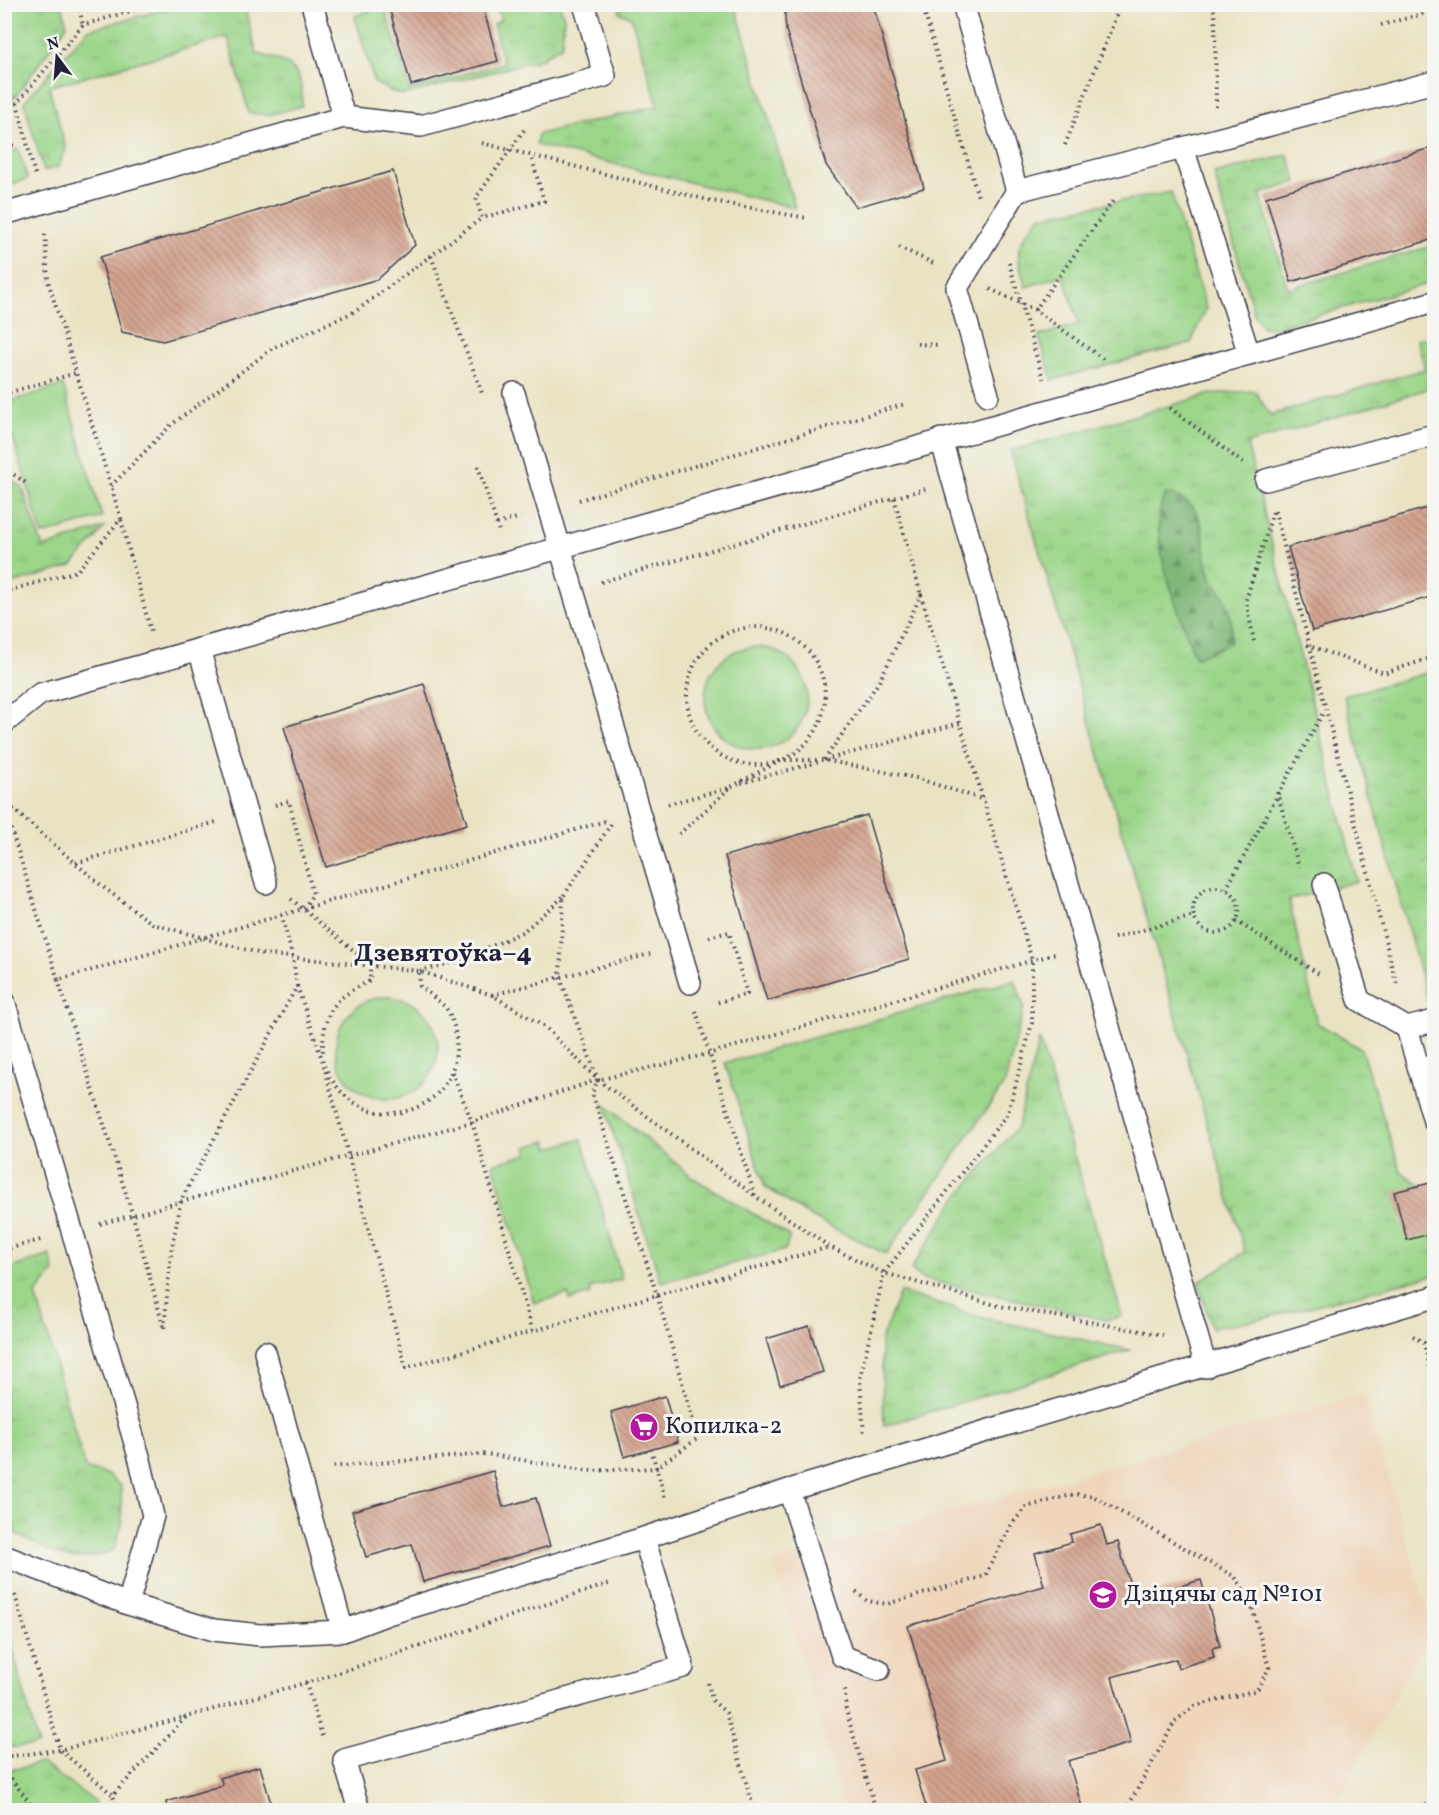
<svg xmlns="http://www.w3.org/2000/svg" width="1439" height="1815" font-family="Vollkorn,serif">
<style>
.built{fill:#efd6bb}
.grass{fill:url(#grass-tufts);stroke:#5e7c62;stroke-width:1.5}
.forest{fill:url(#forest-firs);stroke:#4e6c58;stroke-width:1.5}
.green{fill:#9ad588;stroke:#5e7c62;stroke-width:1.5}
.building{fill:url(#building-back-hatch)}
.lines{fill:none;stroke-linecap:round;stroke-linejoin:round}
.lane-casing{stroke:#403f4f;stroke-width:24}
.path{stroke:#403f4f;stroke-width:4;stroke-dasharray:1.5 4.5;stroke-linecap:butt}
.lane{stroke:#fff;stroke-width:21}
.labels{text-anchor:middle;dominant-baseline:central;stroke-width:6;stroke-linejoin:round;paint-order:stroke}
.poi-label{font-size:24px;fill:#22223b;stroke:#f6f6f2;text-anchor:start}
.neighbourhood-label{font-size:26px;font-weight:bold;fill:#22223b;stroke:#f6f6f2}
</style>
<defs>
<pattern id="grass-tufts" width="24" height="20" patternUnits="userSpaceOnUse" patternTransform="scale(1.5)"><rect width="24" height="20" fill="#9ad588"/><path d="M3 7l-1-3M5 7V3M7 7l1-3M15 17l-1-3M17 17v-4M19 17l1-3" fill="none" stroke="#84b776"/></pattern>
<pattern id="forest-firs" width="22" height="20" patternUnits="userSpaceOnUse" patternTransform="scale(1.5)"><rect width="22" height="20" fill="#7bb674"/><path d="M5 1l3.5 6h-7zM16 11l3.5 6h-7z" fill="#649460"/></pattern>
<pattern id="building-back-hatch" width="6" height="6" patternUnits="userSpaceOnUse" patternTransform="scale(1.5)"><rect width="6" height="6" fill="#d3a490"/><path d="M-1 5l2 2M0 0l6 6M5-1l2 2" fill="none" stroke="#ab8577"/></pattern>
</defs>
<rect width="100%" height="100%" fill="#f6f6f2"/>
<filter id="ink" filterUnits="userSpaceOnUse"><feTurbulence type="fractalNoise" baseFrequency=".0167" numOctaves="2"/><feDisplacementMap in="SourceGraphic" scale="12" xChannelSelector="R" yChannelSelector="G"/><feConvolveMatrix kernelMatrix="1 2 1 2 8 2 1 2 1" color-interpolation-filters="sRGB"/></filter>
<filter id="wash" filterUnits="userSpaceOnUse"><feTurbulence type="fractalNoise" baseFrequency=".008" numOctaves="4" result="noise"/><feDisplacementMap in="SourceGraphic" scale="24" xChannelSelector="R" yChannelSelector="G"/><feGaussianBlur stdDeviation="1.35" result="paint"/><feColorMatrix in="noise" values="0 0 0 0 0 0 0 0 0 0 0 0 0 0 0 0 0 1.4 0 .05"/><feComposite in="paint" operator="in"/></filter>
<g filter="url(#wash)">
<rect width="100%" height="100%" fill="#eae3c3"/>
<polygon class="built" points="1364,1394 1433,1629 1331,1810 845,1810 773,1562"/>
<g class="grass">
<polygon points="19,5 62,5 67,25 16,96 5,101 5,9"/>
<path d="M181 5H244L257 54C292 61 304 70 302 106L269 115 249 113 228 37 49 87 66 149 58 167 44 171 24 102 87 30Z"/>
<polygon points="496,5 560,5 564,18 562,45 538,60 404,95 390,91 374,82 355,16 384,6 410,90 503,63 493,24 501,20"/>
<polygon points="618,5 735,5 795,208 536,145 538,134 658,106 631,17 620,13"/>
<polygon points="18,149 28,179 5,186 5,153"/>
<polygon points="1288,155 1297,182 1260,194 1288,289 1434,245 1434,282 1273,328 1263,327 1255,317 1214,174"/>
<path d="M1171 192 1206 308 1191 343 1052 380 1039 336 1079 324 1063 275 1026 287C1014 249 1015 247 1040 216Z"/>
<polygon points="1434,335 1434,387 1247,444 1357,881 1289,900 1317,1023 1361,1049 1401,1172 1434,1194 1434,1275 1265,1318 1212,1328 1198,1282 1245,1252 1010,451 1211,394 1255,391 1270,415 1425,369 1417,340"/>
<polygon points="4,476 22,487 43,548 105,527 72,566 5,586"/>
<polygon points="1434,671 1434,1003 1429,1005 1344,696"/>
<polygon points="1015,980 1024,1007 1005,1083 886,1254 813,1218 765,1187 725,1063"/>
<polygon points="1039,1039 1122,1316 1106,1320 923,1279 911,1269 958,1196 1018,1126"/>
<polygon points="604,1104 695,1179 790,1236 785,1250 661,1282"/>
<path d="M50 1255 54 1271 36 1295 85 1468 108 1475 121 1486 122 1524 114 1550C68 1568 56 1553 16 1534L4 1492 5 1270Z"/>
<polygon points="900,1292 980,1317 1130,1350 884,1426 881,1340"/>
<polygon points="4,1621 5,1621 38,1745 5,1748"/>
<polygon points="41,1763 94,1801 97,1810 5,1810 5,1771"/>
</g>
<path class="forest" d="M1166 494C1213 501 1198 546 1211 577 1214 585 1220 590 1224 597 1231 610 1233 628 1230 643L1195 658C1182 618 1142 531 1166 494Z"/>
<g class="green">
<polygon points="63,385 102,517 42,535 5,411 5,403"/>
<circle cx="756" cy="698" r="51"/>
<circle cx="387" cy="1048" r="51"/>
<polygon points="582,1139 622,1279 590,1288 591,1294 570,1300 568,1294 534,1303 493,1164 528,1154 526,1147 547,1141 549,1148"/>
</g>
<g id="blocks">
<g class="building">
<polygon points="388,4 482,4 498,61 411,85"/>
<polygon points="784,4 873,4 924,188 856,207 826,165 786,30"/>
<polygon points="1434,147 1434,239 1291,282 1266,197"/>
<polygon points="393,171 415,245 378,279 163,341 122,332 100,257"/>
<polygon points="1434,506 1434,596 1312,631 1288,547"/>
<polygon points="424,684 467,824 326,867 284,727"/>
<polygon points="867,815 909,959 767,1001 725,856"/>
<polygon points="1434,1182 1434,1233 1407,1240 1394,1192"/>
<polygon points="809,1326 823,1372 780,1385 766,1339"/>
<polygon points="665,1396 678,1442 624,1457 611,1412"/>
<polygon points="493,1471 503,1507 536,1498 550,1546 423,1582 412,1544 366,1557 352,1511"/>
<polygon points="1101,1525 1107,1545 1118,1542 1134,1599 1201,1580 1220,1646 1212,1648 1214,1657 1178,1668 1176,1659 1112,1677 1131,1743 1068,1761 1083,1810 927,1810 915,1770 947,1761 908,1626 1044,1586 1035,1553 1072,1542 1070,1534"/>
<polygon points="260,1766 273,1810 167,1810 166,1802 223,1785 220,1778"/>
</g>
</g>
</g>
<g filter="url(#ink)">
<use href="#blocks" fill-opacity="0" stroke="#403f4f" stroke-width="1.5"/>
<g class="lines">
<g class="lane-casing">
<g id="lane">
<polyline points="312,4 344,117"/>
<polyline points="963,4 1017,191 1183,148 1249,354 1434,302"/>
<polyline points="1183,148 1434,82"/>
<polyline points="4,214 344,117 421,126 605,76 584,4"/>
<polyline points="514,393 690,983"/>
<polyline points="988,395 957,288 1017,191"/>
<polyline points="941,439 1206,1367"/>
<polyline points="1266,480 1434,435"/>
<polyline points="199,649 266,883"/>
<polyline points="4,723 40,694 1249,354"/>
<polyline points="1324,884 1359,1000 1407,1028 1434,1121"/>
<polyline points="4,1001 140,1460 153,1516 128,1604"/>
<polyline points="1407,1028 1434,1021"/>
<polyline points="265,1352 343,1631"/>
<polyline points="789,1490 842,1656 879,1670"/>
<polyline points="4,1556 128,1604 214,1630 260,1635 343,1631 388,1614 644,1538 789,1490 1434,1297"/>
<polyline points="359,1810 344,1760 683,1667 644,1538"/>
</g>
</g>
<g class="path">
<polyline points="78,4 83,25"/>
<polyline points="922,4 978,197"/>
<polyline points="1212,4 1215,14 1216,108"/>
<polyline points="1381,25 1434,11"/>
<polyline points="17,103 35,175"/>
<polyline points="4,107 17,103 83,25 155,4"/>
<polyline points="4,115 12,145 4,147"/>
<polyline points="524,130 476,198 482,218 544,201 531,156"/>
<polyline points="482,143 712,201 807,218"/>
<polyline points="1065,145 1121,4"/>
<polyline points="899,247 937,265"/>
<polyline points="431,256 482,393"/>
<polyline points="1009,263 1043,379"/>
<polyline points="990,289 1035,310 1106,361"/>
<polyline points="1035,310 1115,198"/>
<polyline points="917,344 940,345"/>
<polyline points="4,394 76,373"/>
<polyline points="1170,408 1243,463"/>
<polyline points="478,466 500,534"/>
<polyline points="4,468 26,483"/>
<polyline points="111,486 171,425 273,348 356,311 482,218"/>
<polyline points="894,498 921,595"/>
<polyline points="579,500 905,404"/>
<polyline points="1275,511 1397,986"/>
<polyline points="121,520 151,632"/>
<polyline points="497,524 520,517"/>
<polyline points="601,582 925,489"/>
<polyline points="4,592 77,571 121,519 48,281 45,233"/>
<circle cx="756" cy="696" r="69"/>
<polyline points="1254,641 1246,600 1274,509"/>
<polyline points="1307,645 1384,673 1434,657"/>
<polyline points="824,760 879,682 921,595 1032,960 1032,1023 1008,1113 884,1273 860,1379 864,1436"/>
<polyline points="825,760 960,723"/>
<polyline points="741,783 818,762"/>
<polyline points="1277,792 1299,867"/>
<polyline points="4,801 103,887 153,924 262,954 419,971 492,995 545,1027 595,1077"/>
<polyline points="668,804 729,788 782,760 824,760 916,778 984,800"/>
<polyline points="275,805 289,801 313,894 304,908"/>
<polyline points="4,806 58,980 609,820"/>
<polyline points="611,824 563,897 560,977 598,1080 592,1093 657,1295 830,1247"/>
<polyline points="679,834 729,789"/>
<polyline points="76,863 216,822"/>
<circle cx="1216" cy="910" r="23"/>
<polyline points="1226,889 1324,711"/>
<path d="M291 899 370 964V981C332 998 322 1014 323 1056"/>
<polyline points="1236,921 1319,974"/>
<polyline points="709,937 729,932 747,994 715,1003"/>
<polyline points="1114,938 1194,916"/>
<polyline points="420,971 462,960 524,931 563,897"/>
<polyline points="58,980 133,1216 164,1329 171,1253 181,1200 297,986 293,959 282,916"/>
<polyline points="297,986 323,1062 406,1368 657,1295 698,1438 656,1468 589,1471 486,1454 330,1467"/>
<polyline points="492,995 650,954"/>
<polyline points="696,1011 755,1196 830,1247 884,1273 999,1306 1163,1335"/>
<path d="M327 1071C363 1144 463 1115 456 1037 455 1028 452 1015 445 1007 438 1000 428 993 420 986L419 971"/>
<polyline points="452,1072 472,1122 533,1332"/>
<polyline points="754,1195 598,1080 708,1054 1058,953"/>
<polyline points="100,1224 472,1122 597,1080"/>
<polyline points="4,1250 44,1239"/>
<polyline points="1413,1336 1424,1343 1434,1385"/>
<polyline points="651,1449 665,1498"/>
<polyline points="856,1592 867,1601 887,1604 985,1576 1011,1525 1026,1507 1075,1494 1093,1496 1235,1577 1249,1597 1269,1668 1257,1690 1195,1706 1175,1721 1126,1810"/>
<polyline points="15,1595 60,1750 113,1795"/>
<polyline points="306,1683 323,1739"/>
<polyline points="708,1683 712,1700 726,1713 754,1810"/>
<polyline points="845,1690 846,1711 876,1810"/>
<polyline points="4,1757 60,1750 186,1717"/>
<polyline points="4,1769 35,1810"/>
<polyline points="117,1810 113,1795 186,1717 326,1677 611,1583"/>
<polyline points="1408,1810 1434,1803"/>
</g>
<use href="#lane" class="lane"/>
</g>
</g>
<defs>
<g id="supermarket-disc" transform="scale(1.5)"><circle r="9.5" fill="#b5179e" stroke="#f6f6f2"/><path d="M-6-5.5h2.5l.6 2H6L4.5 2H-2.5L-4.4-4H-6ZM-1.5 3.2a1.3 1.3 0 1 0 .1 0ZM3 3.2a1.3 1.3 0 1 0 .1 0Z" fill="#fff"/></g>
<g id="school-disc" transform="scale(1.5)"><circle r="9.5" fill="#b5179e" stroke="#f6f6f2"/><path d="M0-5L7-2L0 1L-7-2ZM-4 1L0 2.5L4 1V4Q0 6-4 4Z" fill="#fff"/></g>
</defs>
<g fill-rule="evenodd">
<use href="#supermarket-disc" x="644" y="1427"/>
<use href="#school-disc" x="1103" y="1595"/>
</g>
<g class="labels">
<g class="poi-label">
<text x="665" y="1427">Копилка-2</text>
<text x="1124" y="1595">Дзіцячы сад №101</text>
</g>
<g class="neighbourhood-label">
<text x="443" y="954">Дзевятоўка–4</text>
</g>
</g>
<rect width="1439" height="1815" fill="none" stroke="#f6f6f2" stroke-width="24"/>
<g transform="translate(57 57) rotate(344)" stroke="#f6f6f2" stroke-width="4.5" paint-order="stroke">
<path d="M0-4.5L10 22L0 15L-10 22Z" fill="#22223b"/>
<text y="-9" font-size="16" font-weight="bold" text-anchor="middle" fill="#22223b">N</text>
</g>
</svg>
